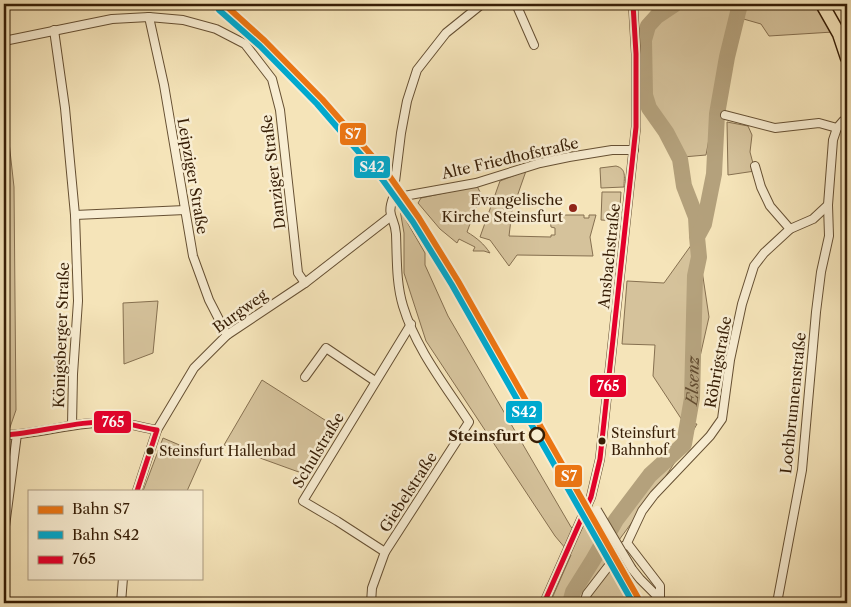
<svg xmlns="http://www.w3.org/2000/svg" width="851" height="607" font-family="'Libre Caslon Text',serif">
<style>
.green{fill:#d5c29b;stroke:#867050}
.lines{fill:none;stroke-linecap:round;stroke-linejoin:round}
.river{stroke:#b4a17c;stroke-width:16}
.street-casing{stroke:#665033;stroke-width:10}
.primary-casing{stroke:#371e06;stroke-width:15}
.street{stroke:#f8edd2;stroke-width:8}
.primary{stroke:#f5e4b9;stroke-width:12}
.street-bridge-casing{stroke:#665033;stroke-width:10;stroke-linecap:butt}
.street-bridge{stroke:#f8edd2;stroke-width:8}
.bus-1-casing{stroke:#f8edd2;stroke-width:9}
.bus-1{stroke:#e4002b;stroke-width:5}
.rail-1-casing{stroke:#f8edd2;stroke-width:10}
.rail-2-casing{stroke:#f8edd2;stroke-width:10}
.rail-1{stroke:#eb7513;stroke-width:6}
.rail-2{stroke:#00a9ce;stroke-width:6}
.poi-dot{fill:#8f2418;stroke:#f8edd2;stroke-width:2}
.stop-dot{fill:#f8edd2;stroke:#371e06;stroke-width:2.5}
.bus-dot{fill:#371e06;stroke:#f8edd2;stroke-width:2}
.labels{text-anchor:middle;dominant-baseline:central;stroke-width:5;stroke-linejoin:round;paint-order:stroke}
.bus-label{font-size:14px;fill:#371e06;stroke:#f8edd2;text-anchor:start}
.street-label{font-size:15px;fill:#371e06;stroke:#f8edd2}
.poi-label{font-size:15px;fill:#371e06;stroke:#f8edd2;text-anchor:end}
.stop-label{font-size:15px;font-weight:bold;fill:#371e06;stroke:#f8edd2;text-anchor:end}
.water-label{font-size:16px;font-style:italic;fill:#634c2f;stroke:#f8edd2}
.line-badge{stroke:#f8edd2;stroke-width:2}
.badge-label{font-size:14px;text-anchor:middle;font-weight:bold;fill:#fff}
</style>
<rect width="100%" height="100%" fill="#f5e4b9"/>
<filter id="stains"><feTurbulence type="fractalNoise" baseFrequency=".004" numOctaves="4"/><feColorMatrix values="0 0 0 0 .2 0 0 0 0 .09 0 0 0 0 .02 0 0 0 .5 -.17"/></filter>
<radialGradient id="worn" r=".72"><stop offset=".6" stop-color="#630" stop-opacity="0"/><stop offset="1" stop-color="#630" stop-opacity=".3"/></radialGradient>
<g class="green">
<polygon points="685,4 737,4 731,23 706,155 683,157 659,120 646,95 646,41 651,27"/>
<polygon points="750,4 813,4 833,32 769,36 761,24 740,18"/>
<polygon points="4,97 14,187 16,410 7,436 4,477"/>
<polygon points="727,122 748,126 752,135 750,152 755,171 728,175"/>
<path d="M616 166C627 169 624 177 624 187L601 188 600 168Z"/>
<polygon points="526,171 512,211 509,236 551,237 551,235 555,235 555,228 551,227 550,219 559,219 559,215 584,215 584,218 589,218 589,215 596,215 590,237 593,256 517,255 509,266 490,240 480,237 500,181"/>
<path d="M477 186 481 194 467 232C477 238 484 244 490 253L484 251H473L475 247 459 239 457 243 440 229 418 203 421 198Z"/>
<polygon points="602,192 621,192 619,221 601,220"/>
<polygon points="400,210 425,253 425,265 448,316 571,527 579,535 584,524 629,603 550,603 571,555 555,536 426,341 404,273 404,233"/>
<polygon points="697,237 709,317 685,423 697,424 680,454 666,476 619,540 609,523 635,488 652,471 679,451 684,423 653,376 655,345 622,344 627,281 664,283"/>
<polygon points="158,301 153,353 124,364 123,303"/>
<polygon points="262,380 339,429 310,474 307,475 224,445"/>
<polygon points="163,438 203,455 187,491 143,491"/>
</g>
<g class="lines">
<g class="river">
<polyline points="675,4 657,16 648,26 644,40 645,95 649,108 666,132 680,159 684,186 696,217 697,235"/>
<path id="s1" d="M570 603 573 592 593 560 616 520 650 475 684 444 692 398 695 276 699 257 697 237 704 224 714 174 717 114 727 57 740 4"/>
</g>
<g class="street-casing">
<g id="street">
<polyline points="516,4 534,45"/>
<polyline points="149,17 164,85 193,256 209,300 227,335"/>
<polyline points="54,30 65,108 75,215 78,301 73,374 72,425"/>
<polyline points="4,41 112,19 149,17 183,20 216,29 245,44 272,79 280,110 298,273 305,283"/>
<polyline points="725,115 775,128 819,123 837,128"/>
<polyline points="755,166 761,187 770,206 790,229"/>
<polyline points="393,198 476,183 540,163 569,157 612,150 634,150"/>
<polyline points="75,215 185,210"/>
<polyline points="305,377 326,348 375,381"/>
<path d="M4 435C41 434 77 421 115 422 129 423 143 428 157 430"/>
<polyline points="137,491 157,430 194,368 227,335 305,283 390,217"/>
<polyline points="4,534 17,434"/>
<polyline points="385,552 337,521 303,501 411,324"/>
<polyline points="632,569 640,579 664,603"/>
<polyline points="660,599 660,586 627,543 642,511 654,495 710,436 722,419 730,360 742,304 754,266 764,253 790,229 813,219 828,205 833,140 837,128 843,121 847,119"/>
<polyline points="121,603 123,578"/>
<path d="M371 603 372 588 385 552 469 422C445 385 416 349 403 306 396 283 397 258 396 234 395 217 386 217 393 198L401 133 407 101 417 70 446 33 482 4"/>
<polyline points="544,603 591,497 600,459 636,127 636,54 633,4"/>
<polyline points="584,603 587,594 624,546"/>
<polyline points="777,603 802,470 816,312 821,272 829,236 828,205"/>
</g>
</g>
<g class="primary-casing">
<polyline id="primary" points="822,4 839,34 847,58"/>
</g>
<use href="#street" class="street"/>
<use href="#primary" class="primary"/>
<g class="street-bridge-casing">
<polyline id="street-bridge" points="597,510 632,569"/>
</g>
<use href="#street-bridge" class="street-bridge"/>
<g class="bus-1-casing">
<g id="bus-1">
<path d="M4 435C41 433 78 420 115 422 129 423 143 428 157 430L137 491"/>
<polyline points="544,603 591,497 600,459 636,127 636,54 633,4"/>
</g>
</g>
<use href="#bus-1" class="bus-1"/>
<g class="rail-1-casing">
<polyline id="rail-1" points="224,4 265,41 322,99 388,174 419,218 458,281 641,603"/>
</g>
<g class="rail-2-casing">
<polyline id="rail-2" points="219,10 260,46 317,104 382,179 413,222 452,285 633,603"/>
</g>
<use href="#rail-1" class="rail-1"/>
<use href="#rail-2" class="rail-2"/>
</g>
<circle class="poi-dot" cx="573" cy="208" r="5"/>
<circle class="stop-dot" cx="537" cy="435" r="7"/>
<g class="bus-dot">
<circle cx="602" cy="441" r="4.5"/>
<circle cx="150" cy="451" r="4.5"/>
</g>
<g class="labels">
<g class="bus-label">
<text x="611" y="433">Steinsfurt<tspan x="611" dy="17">Bahnhof</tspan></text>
<text x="159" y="451">Steinsfurt Hallenbad</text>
</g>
<g class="street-label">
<text transform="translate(510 158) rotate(-13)">Alte Friedhofstraße</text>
<text transform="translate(273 172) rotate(-97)">Danziger Straße</text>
<text transform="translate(193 176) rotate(80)">Leipziger Straße</text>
<text transform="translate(609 256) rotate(-84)">Ansbachstraße</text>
<text transform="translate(240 311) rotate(-36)">Burgweg</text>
<text transform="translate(61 335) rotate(-88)">Königsberger Straße</text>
<text transform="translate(718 362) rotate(-80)">Röhrigstraße</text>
<text transform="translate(793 403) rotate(-84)">Lochbrunnenstraße</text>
<text transform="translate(318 450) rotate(-59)">Schulstraße</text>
<text transform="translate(408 492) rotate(-57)">Giebelstraße</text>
</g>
<g class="poi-label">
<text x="563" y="199">Evangelische<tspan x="563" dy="17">Kirche Steinsfurt</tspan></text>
</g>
<g class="stop-label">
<text x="525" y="435">Steinsfurt</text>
</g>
<g class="water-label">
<text stroke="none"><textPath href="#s1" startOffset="262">Elsenz</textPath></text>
</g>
</g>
<g class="line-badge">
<rect x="339" y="122" width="28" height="24" rx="5" fill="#eb7513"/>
<rect x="353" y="155" width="38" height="24" rx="5" fill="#00a9ce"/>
<rect x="589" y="374" width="38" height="24" rx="5" fill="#e4002b"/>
<rect x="505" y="400" width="38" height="24" rx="5" fill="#00a9ce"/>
<rect x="93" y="410" width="39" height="24" rx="5" fill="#e4002b"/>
<rect x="554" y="464" width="29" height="24" rx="5" fill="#eb7513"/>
</g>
<g class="badge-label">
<text x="353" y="139">S7</text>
<text x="372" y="172">S42</text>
<text x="608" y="391">765</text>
<text x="524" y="417">S42</text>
<text x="113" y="427">765</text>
<text x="569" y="481">S7</text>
</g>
<rect width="851" height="607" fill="none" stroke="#f5e4b9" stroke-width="20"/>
<rect x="5" y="5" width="841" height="597" fill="none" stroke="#371e06" stroke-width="2.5"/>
<rect x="10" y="10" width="831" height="587" fill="none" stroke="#371e06"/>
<rect x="28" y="490" width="175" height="90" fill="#f8edd2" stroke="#ab9a80"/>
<rect x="38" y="506" width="25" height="8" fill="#eb7513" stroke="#ab9a80"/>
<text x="72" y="514" font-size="15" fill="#371e06">Bahn S7</text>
<rect x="38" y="531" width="25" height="8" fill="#00a9ce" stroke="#ab9a80"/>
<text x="72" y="540" font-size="15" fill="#371e06">Bahn S42</text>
<rect x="38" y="556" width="25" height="8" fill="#e4002b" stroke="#ab9a80"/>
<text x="72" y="564" font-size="15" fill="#371e06">765</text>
<rect width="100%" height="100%" filter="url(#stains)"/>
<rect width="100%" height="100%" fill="url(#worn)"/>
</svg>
